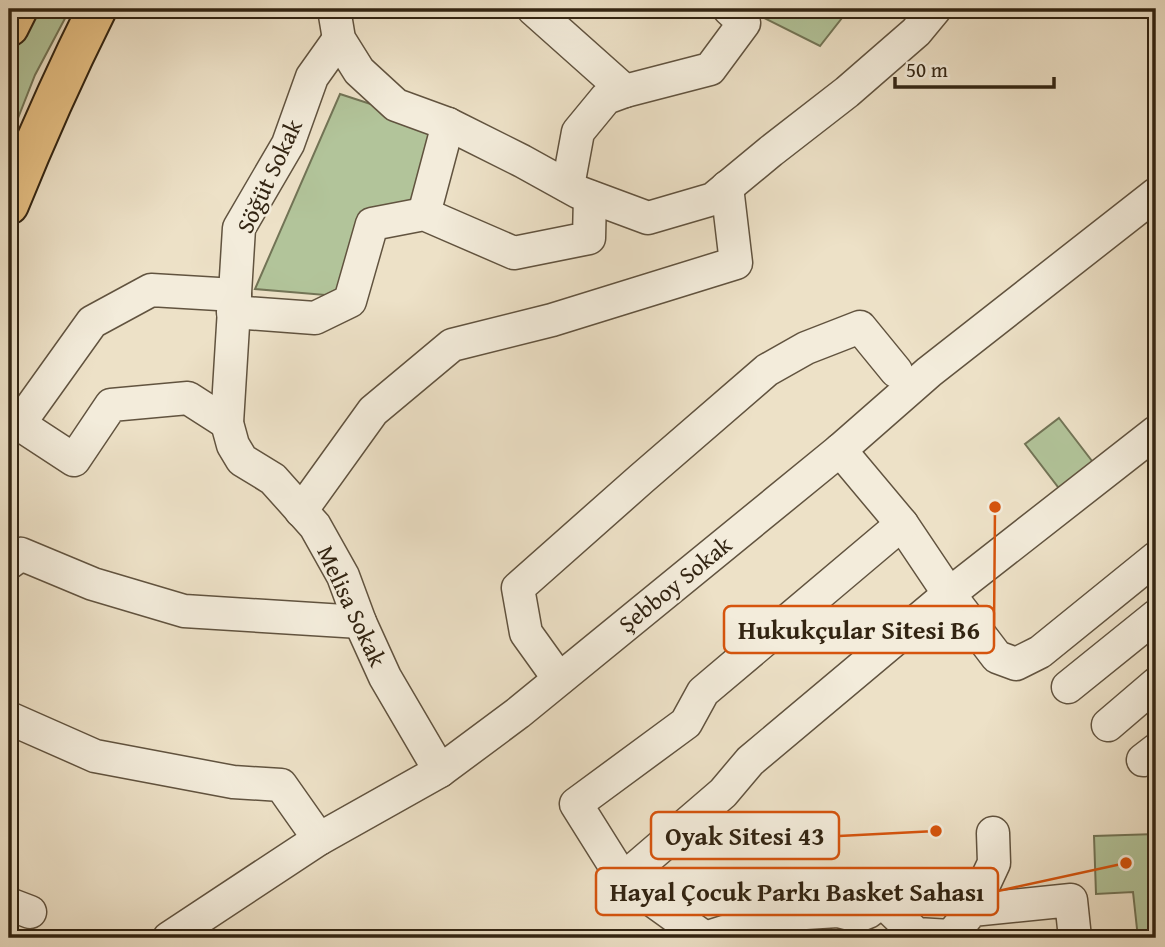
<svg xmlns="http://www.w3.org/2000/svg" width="1165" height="947" font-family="'Gentium Book Plus',serif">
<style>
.green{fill:#b2c49a;stroke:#727456;stroke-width:2}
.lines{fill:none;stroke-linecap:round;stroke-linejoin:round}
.minor-casing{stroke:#61533f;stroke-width:35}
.highway-casing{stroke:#322412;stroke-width:42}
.minor{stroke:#f3ecdb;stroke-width:32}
.highway{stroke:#e6c084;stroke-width:38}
.labels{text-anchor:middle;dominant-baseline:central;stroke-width:5;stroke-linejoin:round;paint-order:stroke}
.street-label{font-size:24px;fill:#322412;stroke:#f3ecdb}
.leader{fill:none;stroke:#d6540d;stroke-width:2.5}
.callout-dot{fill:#d6540d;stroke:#f3ecdb;stroke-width:2.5}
.callout{fill:#f3ecdb;stroke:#d6540d;stroke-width:2.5}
.callout-label{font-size:26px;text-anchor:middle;font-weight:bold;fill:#322412}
</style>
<rect width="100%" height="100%" fill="#ede1c7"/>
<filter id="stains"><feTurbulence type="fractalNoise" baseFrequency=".00286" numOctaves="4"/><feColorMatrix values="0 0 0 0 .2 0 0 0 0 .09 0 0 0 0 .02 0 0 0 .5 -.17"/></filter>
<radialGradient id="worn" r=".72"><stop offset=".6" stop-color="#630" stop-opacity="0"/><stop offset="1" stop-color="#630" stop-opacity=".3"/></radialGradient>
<g class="green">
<polygon points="33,9 70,9 35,75 9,141 9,64"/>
<polygon points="770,9 849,9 820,46 762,17"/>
<polygon points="340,94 441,127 416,204 363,215 337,296 255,289"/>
<polygon points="1059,418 1102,474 1068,500 1025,444"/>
<polygon points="1156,834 1156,938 1138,938 1133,892 1096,894 1094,836"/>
</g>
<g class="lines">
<g class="minor-casing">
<g id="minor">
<polyline points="334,9 339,39 359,71 396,105 448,124 522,161 578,192 648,218 713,199 771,151 847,92 916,32 935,9"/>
<polyline points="533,9 625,91 710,69 744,23 729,9"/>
<polyline points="339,39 312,77 288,144 239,228 227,423 233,445 242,460 273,479 315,526 343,576 360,622 385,677 440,771"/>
<polyline points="568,186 578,132 606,98 625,91"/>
<polyline points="424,214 448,124"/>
<polyline points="233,312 315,318 350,301 372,224 424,214 514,253 589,238 590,197"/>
<polyline points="227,423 188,398 111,405 74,460 19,424 92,322 151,290 235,295"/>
<polyline points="840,450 902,524 949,594 997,657 1016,664 1040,652 1156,558"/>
<polyline points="301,511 373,411 452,345 552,320 736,263 727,187"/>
<polyline points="902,524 703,692 686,723 576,804 623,879 705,938 724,932 750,929 764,923 773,915 838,911 858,916 868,912 876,906 886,905 916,934 951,936 952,938"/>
<polyline points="9,563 21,554 93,584 184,611 360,622"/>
<polyline points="559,679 526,633 518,588 641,479 767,370 806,348 860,327 896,371"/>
<polyline points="1068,687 1156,616"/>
<polyline points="9,718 95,756 233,782 281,785 319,839"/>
<polyline points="1108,725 1156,684"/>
<polyline points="1143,760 1156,750"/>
<polyline points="623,879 723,793 750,761 949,594 1156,432"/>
<polyline points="9,904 30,912"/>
<polyline points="972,910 994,863 993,833"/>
<polyline points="951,936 972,910 1071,900 1075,938"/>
<polyline points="169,938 319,839 440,771 518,713 840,450 929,372 1156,194"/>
</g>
</g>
<g class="highway-casing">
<g id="highway">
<polyline points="9,27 18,9"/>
<path d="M9 205C36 138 65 73 97 9"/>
</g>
</g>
<use href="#minor" class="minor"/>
<use href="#highway" class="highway"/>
</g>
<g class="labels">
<g class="street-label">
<text transform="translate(269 176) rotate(-65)">Söğüt Sokak</text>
<text transform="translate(675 584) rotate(-39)">Şebboy Sokak</text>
<text transform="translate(352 606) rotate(65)">Melisa Sokak</text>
</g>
</g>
<path class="leader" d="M995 507L994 630M936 831L839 836M1126 863L998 891"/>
<g class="callout-dot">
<circle cx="995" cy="507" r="7"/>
<circle cx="936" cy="831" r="7"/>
<circle cx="1126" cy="863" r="7"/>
</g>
<g class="callout">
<rect x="724" y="606" width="270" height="47" rx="7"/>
<rect x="651" y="812" width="188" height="47" rx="7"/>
<rect x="596" y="868" width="402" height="47" rx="7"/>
</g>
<g class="callout-label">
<text x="859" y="639">Hukukçular Sitesi B6</text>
<text x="745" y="845">Oyak Sitesi 43</text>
<text x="797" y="901">Hayal Çocuk Parkı Basket Sahası</text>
</g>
<rect width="1165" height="947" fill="none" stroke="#ede1c7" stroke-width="35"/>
<rect x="10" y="10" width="1144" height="926" fill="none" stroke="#322412" stroke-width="3.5"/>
<rect x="18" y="18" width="1130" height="912" fill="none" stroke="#322412" stroke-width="2"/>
<path d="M895 77v10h159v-10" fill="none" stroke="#322412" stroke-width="3.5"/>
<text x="906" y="77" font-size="21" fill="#322412" stroke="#f3ecdb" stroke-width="5" paint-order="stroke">50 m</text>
<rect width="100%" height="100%" filter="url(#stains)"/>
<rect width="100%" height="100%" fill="url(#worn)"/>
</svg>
